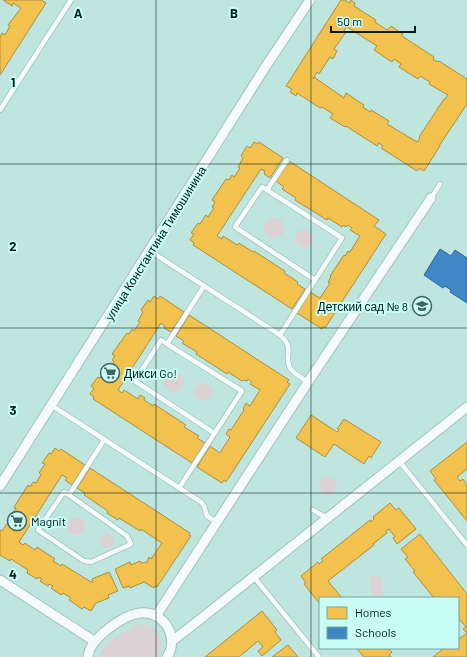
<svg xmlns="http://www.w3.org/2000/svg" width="467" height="657" font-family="Barlow,sans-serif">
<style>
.green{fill:#dcd1d4}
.homes{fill:#f2c14e;stroke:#aa903e;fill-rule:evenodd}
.schools{fill:#3f88c5;stroke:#2c6892}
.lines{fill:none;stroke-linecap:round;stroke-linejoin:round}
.service-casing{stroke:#a2c1bc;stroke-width:6}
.minor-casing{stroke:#a2c1bc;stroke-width:11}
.service{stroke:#f5fbfa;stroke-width:4.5}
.minor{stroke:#f5fbfa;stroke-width:9}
.grid{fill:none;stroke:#011d1a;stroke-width:1;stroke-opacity:0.55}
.labels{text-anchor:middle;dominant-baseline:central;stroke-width:4;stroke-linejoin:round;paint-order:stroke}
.street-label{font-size:12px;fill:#011d1a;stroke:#c8fef5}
.poi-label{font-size:12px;fill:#011d1a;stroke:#c8fef5;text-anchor:start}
.grid-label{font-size:13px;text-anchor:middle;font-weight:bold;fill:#011d1a;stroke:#c8fef5;stroke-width:4;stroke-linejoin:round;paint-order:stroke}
</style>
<rect width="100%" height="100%" fill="#bee5de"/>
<g class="green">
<circle cx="274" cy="228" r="10"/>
<circle cx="304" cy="239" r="9"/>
<circle cx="174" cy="382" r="10"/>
<circle cx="204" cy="392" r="9"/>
<circle cx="328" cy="486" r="9"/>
<circle cx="76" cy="526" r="9"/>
<circle cx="107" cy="541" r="7"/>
<polygon points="369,576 380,576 384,594 373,598"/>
<path d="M142 624C159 626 168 643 157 657H100C104 640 123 634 137 625Z"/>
</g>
<g class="homes">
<polygon points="3,0 41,0 46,3 0,75 0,37 2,33 5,35 10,26 8,25 21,8 13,3 12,6"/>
<path d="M341 0H345L349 3 351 0 355 3 354 6 376 20 375 22 387 30 391 26 403 34 402 36 434 57 433 59 438 62 439 61 467 79V104L439 146H440L424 171 419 168 417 171 381 148 383 146 379 143 377 146 346 126 345 127 330 118 333 114 322 107 320 108 297 93 296 96 290 92 292 89 286 86ZM347 27 377 46 374 50 392 62 394 59 401 64 399 67 418 79 420 76 430 82 429 84 448 95 445 99H444L419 137 420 138 417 142 387 124 389 121 371 110 370 112 363 107 364 105 346 93 344 98 314 77 313 79 317 72 319 74 330 57 333 59 337 51 334 49 346 32 344 31Z"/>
<polygon points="254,142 258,144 259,142 283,158 270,178 264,174 265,171 261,169 217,236 222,239 223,236 237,245 239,243 253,252 254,251 285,271 284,273 298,282 297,284 305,289 292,309 193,245 194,243 190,240 194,234 191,233 198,223 200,224 206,215 208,217 214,208 212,207 215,202 212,200 226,179 229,180 232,175 234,177 240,168 238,167 243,158 241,156 247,146 250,148"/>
<polygon points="289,161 379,220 374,226 386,234 325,328 323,326 322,329 297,313 310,292 320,298 330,283 328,282 331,277 330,276 344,255 345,256 348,251 350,252 360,236 350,230 352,228 348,225 346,227 343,225 342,227 328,218 327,220 295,200 296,198 282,189 284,187 276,181"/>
<polygon points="154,296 158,299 160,296 184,312 171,332 164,328 165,326 161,323 118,390 122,393 124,390 138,399 140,395 145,398 144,400 153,406 154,404 186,425 184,427 199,436 197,438 205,443 192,463 93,399 94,397 90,394 94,388 91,386 98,377 100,378 106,369 109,371 114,362 112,360 115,356 112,354 127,333 129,334 132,329 134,331 140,322 138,321 143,312 141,310 148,300 150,302"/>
<polygon points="189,315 289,380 287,382 290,384 226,482 224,480 222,483 197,467 210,446 220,453 230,437 226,434 229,429 231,430 244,410 243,409 246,403 250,406 260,390 250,384 252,382 248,379 247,381 244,380 242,381 228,372 227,374 196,354 197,352 182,343 184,341 176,336"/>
<polygon points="311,415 337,432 339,430 337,429 344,419 381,442 371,458 369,456 364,464 334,444 325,457 296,438"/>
<polygon points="467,442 467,469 457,477 460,481 463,479 467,485 467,521 434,480 436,479 430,471"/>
<polygon points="55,448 59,451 61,449 85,465 72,485 65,480 67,478 62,475 19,542 23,545 25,543 35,550 37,547 55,559 53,561 61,566 62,564 91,582 93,582 92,579 109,572 118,591 108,595 109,598 96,603 91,611 84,607 82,609 69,600 71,598 63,593 61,595 51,588 53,586 49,584 48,586 40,581 42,579 38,577 37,579 27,573 28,570 11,559 10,561 0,555 0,530 2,531 8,522 10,523 16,514 13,513 16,508 14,507 28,485 30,487 33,482 36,483 41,475 39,473 45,464 42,463 49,453 51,454"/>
<polygon points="90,468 190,533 189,535 191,536 157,587 155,586 154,588 144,582 130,588 129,586 123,588 115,569 130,562 131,565 140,561 141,563 147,562 149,557 151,559 162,543 141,529 140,531 119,518 118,520 107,513 108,511 84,495 85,493 77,488"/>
<polygon points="390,503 396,510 399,508 416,529 397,544 393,538 395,537 389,529 386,531 387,533 373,544 374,545 328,581 342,598 320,598 320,604 304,584 306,583 301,576 318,562 319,564 323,561 321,559 370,520 371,522 374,519 373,517"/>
<polygon points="420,534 467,594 467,633 463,629 466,627 458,618 458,598 434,598 413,572 415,571 405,559 408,557 401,549"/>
<polygon points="262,611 277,630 275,632 281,640 262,656 258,651 263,647 258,641 239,657 205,657"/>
<polygon points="467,633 467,657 433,657 444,648 458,648 458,640"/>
<polygon points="288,645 298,657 272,657"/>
<polygon points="356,648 388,648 392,652 389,655 391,657 364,657"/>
</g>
<polygon class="schools" points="440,249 451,256 455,250 467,258 467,303 450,292 451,290 445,286 443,288 424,275"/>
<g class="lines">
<g class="service-casing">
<g id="service">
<polyline points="0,110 71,0"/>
<polyline points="267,190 262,187 235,227 315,280"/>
<polyline points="431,198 440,184"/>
<path d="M150 251 280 335C296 349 283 356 290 368 293 374 303 378 308 382"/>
<polyline points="280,335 342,238 267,190 287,160"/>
<polyline points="167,344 161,340 135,381 214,433"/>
<polyline points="51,405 201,502 204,506 207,516 218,523"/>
<polyline points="399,461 467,545"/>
<polyline points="179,488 242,391 167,344 204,286"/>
<polyline points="69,495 64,492 38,530 84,561 91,562 131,544 127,536 69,495 104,440"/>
<polyline points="313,510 327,518"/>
<polyline points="253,576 319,657"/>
</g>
</g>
<g class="minor-casing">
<g id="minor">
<polyline points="0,486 266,66 310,0"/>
<polyline points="0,580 94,641"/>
<polyline points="156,616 308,382 431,198"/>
<polyline points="172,641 198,621 467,407"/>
<path d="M88 657C89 639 123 615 140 613 164 610 180 638 167 657"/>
</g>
</g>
<use href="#service" class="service"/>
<use href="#minor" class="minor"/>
</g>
<path class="grid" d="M156 0V657M311 0V657M0 164H467M0 328H467M0 493H467"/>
<defs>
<g id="school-ring" transform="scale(1)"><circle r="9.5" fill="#c8fef5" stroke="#43635f" stroke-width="1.5"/><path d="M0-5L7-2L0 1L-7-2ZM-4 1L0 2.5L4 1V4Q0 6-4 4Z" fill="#43635f"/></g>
<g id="supermarket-ring" transform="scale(1)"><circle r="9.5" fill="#c8fef5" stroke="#43635f" stroke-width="1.5"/><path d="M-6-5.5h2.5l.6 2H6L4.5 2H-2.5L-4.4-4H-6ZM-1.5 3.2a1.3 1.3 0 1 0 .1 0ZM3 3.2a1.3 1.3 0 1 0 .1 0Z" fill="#43635f"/></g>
</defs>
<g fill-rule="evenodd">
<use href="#school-ring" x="422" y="306"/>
<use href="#supermarket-ring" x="110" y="373"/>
<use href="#supermarket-ring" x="17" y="521"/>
</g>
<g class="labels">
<g class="street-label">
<text transform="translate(155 243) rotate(-58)">улица Константина Тимошинина</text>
</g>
<g class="poi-label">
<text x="408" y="306" text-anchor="end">Детский сад № 8</text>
<text x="124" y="373">Дикси Go!</text>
<text x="31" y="521">Magnit</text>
</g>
</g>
<g class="grid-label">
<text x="78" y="18">A</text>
<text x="234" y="18">B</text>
<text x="13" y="87">1</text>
<text x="13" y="251">2</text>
<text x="13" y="415">3</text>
<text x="13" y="579">4</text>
</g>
<rect x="319" y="597" width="140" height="52" fill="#c8fef5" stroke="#78a49d"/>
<rect x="327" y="607" width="20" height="12" fill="#f2c14e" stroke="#78a49d"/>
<text x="355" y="617" font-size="12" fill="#011d1a">Homes</text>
<rect x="327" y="627" width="20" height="12" fill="#3f88c5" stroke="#78a49d"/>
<text x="355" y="637" font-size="12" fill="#011d1a">Schools</text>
<path d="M331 26v6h84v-6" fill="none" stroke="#011d1a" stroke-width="2"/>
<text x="337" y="26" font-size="12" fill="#011d1a" stroke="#c8fef5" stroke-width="3" paint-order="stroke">50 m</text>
</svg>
